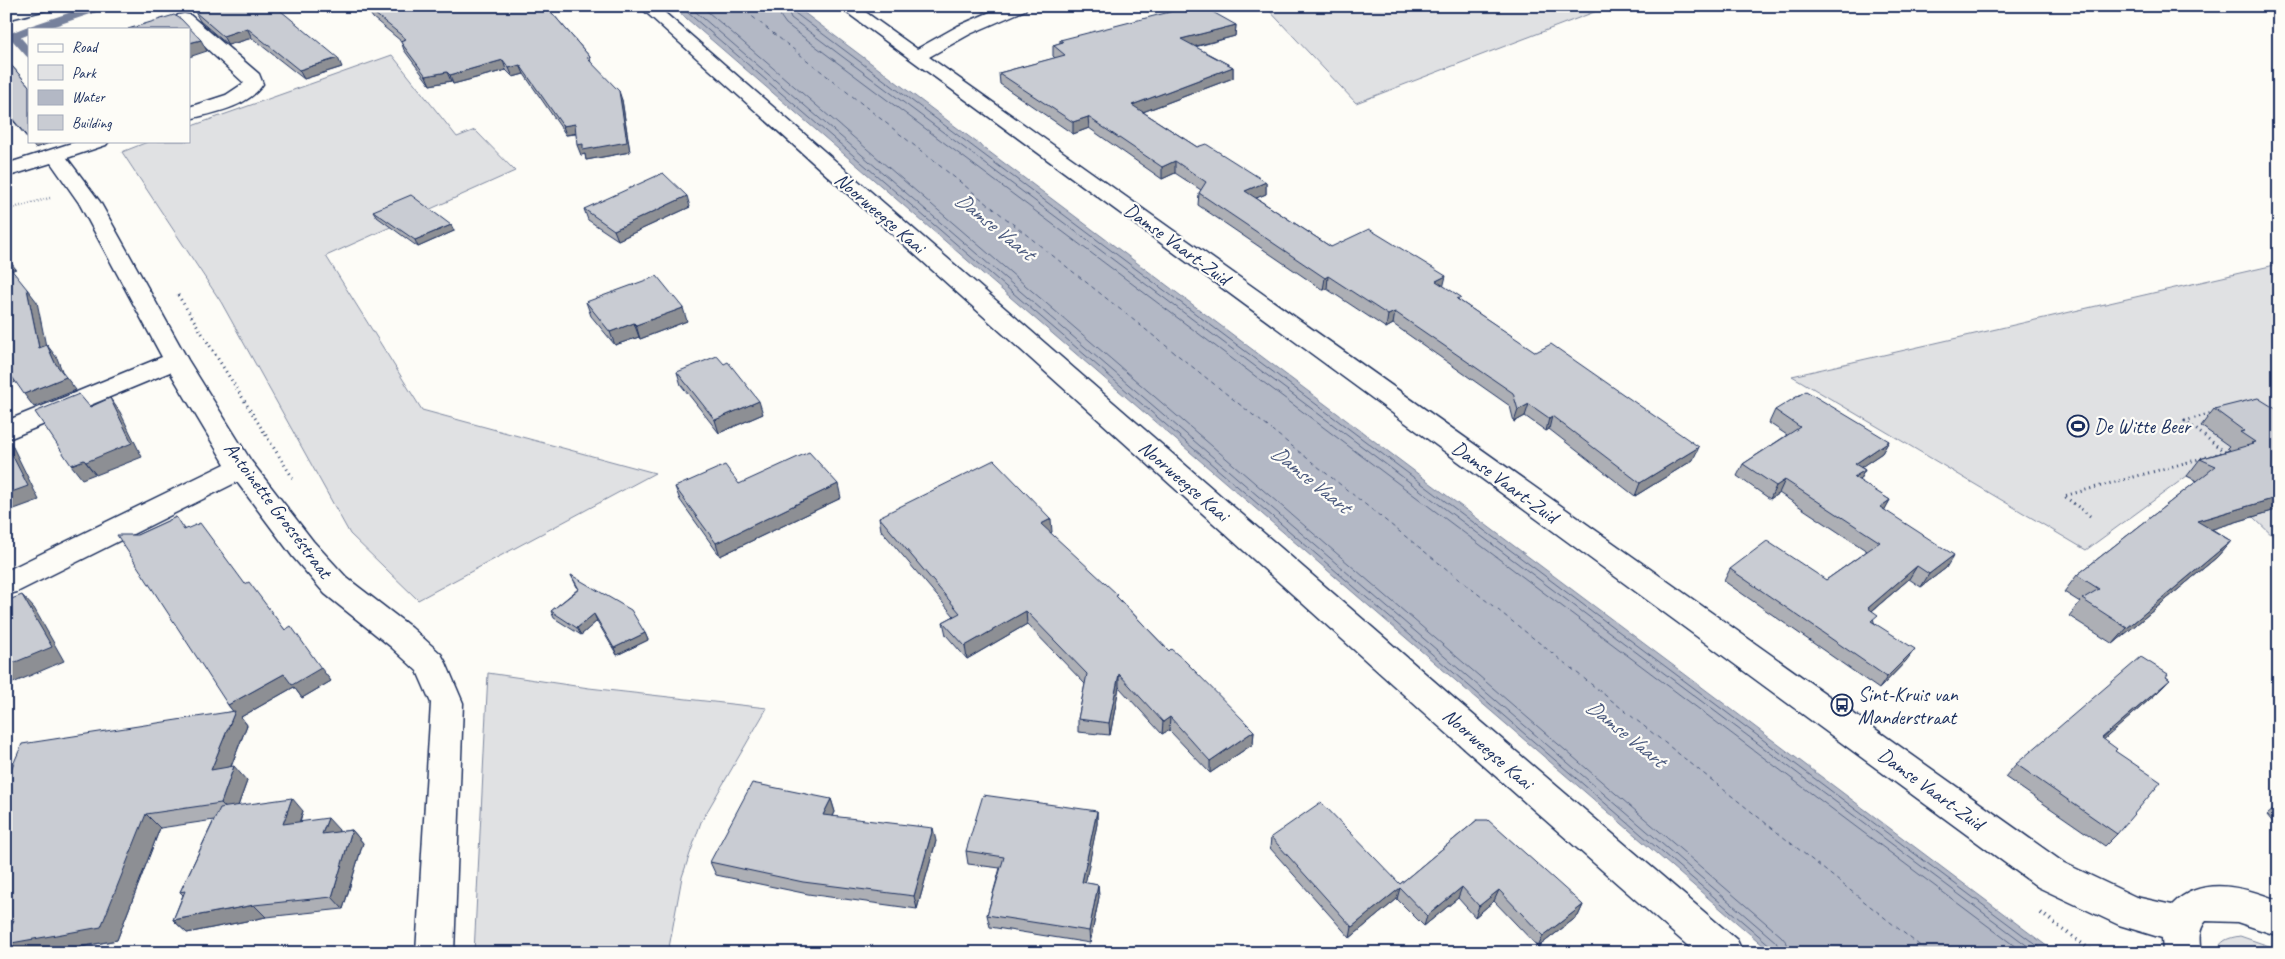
<svg xmlns="http://www.w3.org/2000/svg" width="2285" height="959" font-family="Caveat,sans-serif">
<style>
.green{fill:#e0e1e3;stroke:#7e88a0}
.water{fill:#b3b8c5;stroke:#76819c}
.lines{fill:none;stroke-linecap:round;stroke-linejoin:round}
.shore{stroke:#586687;stroke-width:1}
.stream{stroke:#76819c;stroke-width:8}
.ferry{stroke:#49587d;stroke-width:1;stroke-dasharray:4.5 4;stroke-linecap:butt}
.minor-casing{stroke:#1b2f5e;stroke-width:3}
.path-far2{stroke:#1b2f5e;stroke-width:2.5;stroke-dasharray:0.5 2.5;stroke-linecap:butt}
.path-far1{stroke:#1b2f5e;stroke-width:3;stroke-dasharray:1 4;stroke-linecap:butt}
.path{stroke:#1b2f5e;stroke-width:4;stroke-dasharray:1 4.5;stroke-linecap:butt}
.minor{fill:#fdfcf7;fill-rule:evenodd}
.wall{fill:#adafb5;stroke:#1b2f5e}
.shaded-wall{fill:#8d8f94;stroke:#1b2f5e}
.building{fill:#c9ccd3;stroke:#1b2f5e}
.labels{text-anchor:middle;dominant-baseline:central;stroke-width:4.5;stroke-linejoin:round;paint-order:stroke}
.street-label{font-size:20px;fill:#1b2f5e;stroke:#fdfcf7}
.poi-label{font-size:20px;fill:#1b2f5e;stroke:#fdfcf7;text-anchor:start}
.water-label{font-size:21px;font-style:italic;fill:#49587d;stroke:#fdfcf7}
</style>
<rect width="100%" height="100%" fill="#fdfcf7"/>
<filter id="ink" filterUnits="userSpaceOnUse"><feTurbulence type="fractalNoise" baseFrequency=".02" numOctaves="2"/><feDisplacementMap in="SourceGraphic" scale="10" xChannelSelector="R" yChannelSelector="G"/><feConvolveMatrix kernelMatrix="1 2 1 2 8 2 1 2 1" color-interpolation-filters="sRGB"/></filter>
<g filter="url(#ink)">
<g class="green">
<polygon points="1265,6 1610,6 1356,103"/>
<polygon points="392,55 457,137 475,130 515,171 326,256 422,410 655,473 418,600 350,534 221,302 122,152 150,141 189,141 189,127"/>
<polygon points="2279,264 2279,542 2253,517 2219,491 2187,476 2086,550 1792,376"/>
<polygon points="488,673 589,688 767,708 701,822 682,877 668,953 474,953"/>
<path d="M2240 936 2269 946 2279 953H2216C2220 940 2228 938 2240 936Z"/>
</g>
<polygon class="water" points="672,6 795,6 2056,953 1772,953"/>
<g class="lines">
<g class="shore">
<polyline points="680,6 1772,947 1774,953"/>
<polyline points="689,6 1776,942 1781,953"/>
<polyline points="701,6 1781,936 1787,943 1788,953"/>
<polyline points="778,6 781,17 786,24 2024,953"/>
<polyline points="786,6 791,18 2037,953"/>
<polyline points="792,6 795,13 2047,953"/>
</g>
<g class="stream">
<polyline points="33,29 102,6"/>
<polyline points="29,30 14,36 29,53"/>
</g>
<polyline class="ferry" points="739,6 1929,953"/>
<g class="minor-casing">
<g id="minor">
<polygon points="19,6 48,6 46,10 6,20 6,10"/>
<polygon points="639,6 657,6 1457,701 1737,940 1743,953 1696,953 1433,721"/>
<path d="M838 6H857L917 49 958 26 1004 6H1027L1025 10 970 34 929 57 2064 863 2136 897 2172 905C2201 875 2245 887 2279 901V936L2237 922 2206 921C2198 930 2199 941 2201 953H2163L2162 938 2119 925 2038 887Z"/>
<path d="M184 14 190 15 259 74 263 84C248 107 214 113 189 119V107L226 95 244 83 189 32V29H185L175 19 178 15Z"/>
<polygon points="78,141 109,141 106,145 67,158 100,202 188,360 251,461 313,541 347,578 412,628 441,654 446,663 463,703 454,953 416,953 431,703 417,671 390,646 325,594 293,557 237,482 17,592 6,595 6,571 225,464 170,372 6,440 6,421 162,357 79,203 51,163 6,177 6,164"/>
</g>
</g>
<polyline class="path-far2" points="6,210 50,198"/>
<g class="path-far1">
<polyline points="178,295 294,480"/>
<polyline points="2090,516 2064,496 2225,452 2185,421 2215,412"/>
</g>
<polyline class="path" points="2041,913 2094,953"/>
<use href="#minor" class="minor"/>
</g>
<g class="wall">
<polygon points="365,6 546,6 590,57 591,63 622,100 630,152 586,160 585,154 581,155 576,134 566,135 524,74 513,77 506,70 453,84 451,81 430,85 404,50 401,41 373,18"/>
<polygon points="975,6 986,6 984,12"/>
<polygon points="276,7 342,67 304,79 252,38 228,45 200,21 195,12"/>
<polygon points="1236,25 1235,36 1195,47 1233,67 1233,78 1143,112 1197,147 1266,182 1266,194 1256,198 1331,247 1444,286 1460,301 1693,460 1635,496 1549,429 1546,431 1525,416 1514,422 1510,406 1393,324 1386,328 1327,289 1323,290 1198,205 1199,193 1201,190 1175,173 1162,179 1089,128 1073,134 1000,84 999,73 1055,58 1053,56 1053,45 1060,43 1060,40"/>
<polygon points="6,59 29,86 29,140 6,112"/>
<polygon points="690,207 618,240 588,220 584,209"/>
<polygon points="373,211 451,225 454,231 418,247 377,217"/>
<polygon points="586,302 687,321 640,339 639,337 615,345 591,316"/>
<polygon points="677,372 763,414 719,433 681,385"/>
<polygon points="2214,409 2279,411 2279,509 2212,529 2231,541 2217,557 2113,644 2069,616 2080,602 2064,592 2077,575 2197,481 2187,476 2200,459 2230,450 2227,448 2229,446 2201,426"/>
<polygon points="1775,410 1889,441 1882,453 1861,467 1865,470 1859,481 1890,500 1884,510 1946,568 1921,587 1909,579 1872,611 1874,622 1906,661 1879,689 1724,581 1730,569 1826,580 1867,551 1779,493 1770,499 1737,476 1743,464 1787,435 1769,423"/>
<polygon points="739,484 841,498 720,556 680,500 675,487"/>
<polygon points="176,517 185,529 245,584 285,630 331,681 302,698 294,687 241,717 247,725 231,767 247,781 238,806 303,811 300,822 339,830 338,832 352,830 363,843 343,909 266,917 187,933 173,920 183,895 180,892 214,820 160,828 117,940 48,953 13,953 6,947 233,711 228,705 137,535"/>
<polygon points="879,517 1052,532 1050,533 1118,598 1169,651 1254,731 1253,744 1210,773 1169,730 1162,734 1119,687 1110,735 1078,732 1078,719 1085,684 1027,624 967,659 946,635 943,622 954,616 881,530"/>
<polygon points="571,575 645,633 648,640 617,655 597,621 581,635 554,618 551,611 578,589"/>
<polygon points="2166,677 2170,680 2158,692 2103,740 2115,751 2117,834 2105,846 2005,777 2016,764"/>
<polygon points="831,799 835,812 833,816 936,841 917,909 808,894 716,875 710,862"/>
<polygon points="2275,808 2279,808 2279,830 2267,815"/>
<polygon points="1097,811 1097,824 1085,883 1098,885 1099,897 1090,943 990,927 987,915 1000,868 968,864 966,851"/>
<polygon points="1477,820 1583,905 1578,916 1538,947 1494,901 1475,917 1458,898 1424,926 1397,899 1350,938 1270,848 1271,837 1400,884"/>
</g>
<g class="shaded-wall">
<polygon points="1236,25 1235,36 1181,50 1181,39"/>
<polygon points="247,28 252,38 228,45 223,36"/>
<polygon points="201,40 207,51 189,57 189,43"/>
<polygon points="338,58 342,67 304,79 299,70"/>
<polygon points="503,60 506,70 453,84 450,75"/>
<polygon points="520,65 524,74 513,77 509,68"/>
<polygon points="1233,67 1233,78 1132,116 1132,105"/>
<polygon points="447,72 451,81 430,85 426,76"/>
<polygon points="619,91 622,100 630,152 586,160 585,154 581,155 577,145"/>
<polygon points="1088,117 1089,128 1073,134 1073,122"/>
<polygon points="575,124 578,133 566,135 563,126"/>
<polygon points="31,141 56,141 35,148 31,142"/>
<polygon points="1175,161 1175,173 1162,179 1162,167"/>
<polygon points="1266,182 1266,194 1244,203 1245,191"/>
<polygon points="687,196 690,207 618,240 614,230"/>
<polygon points="451,225 454,231 418,247 415,240"/>
<polygon points="6,257 16,269 11,271 6,264"/>
<polygon points="1328,276 1327,289 1323,290 1325,278"/>
<polygon points="1446,276 1443,288 1436,281"/>
<polygon points="27,289 37,302 49,361 39,348"/>
<polygon points="683,308 687,321 640,339 636,325"/>
<polygon points="1395,312 1393,324 1386,328 1388,315"/>
<polygon points="634,323 639,337 615,345 610,332"/>
<polygon points="47,345 57,358 64,376 55,363"/>
<polygon points="6,368 17,381 6,387"/>
<polygon points="66,377 76,390 34,407 24,394"/>
<polygon points="110,398 120,412 142,457 96,475 86,462"/>
<polygon points="759,401 763,414 719,433 715,420"/>
<polygon points="1529,404 1525,416 1514,422 1518,410"/>
<polygon points="1552,416 1549,429 1546,431 1549,418"/>
<polygon points="6,437 10,441 39,500 6,512"/>
<polygon points="1889,441 1882,453 1848,476 1855,464"/>
<polygon points="1699,447 1693,460 1635,496 1640,483"/>
<polygon points="84,460 95,474 82,479 71,465"/>
<polygon points="1865,470 1858,482 1854,477"/>
<polygon points="1785,480 1779,493 1770,499 1776,486"/>
<polygon points="838,484 841,498 720,556 716,543"/>
<polygon points="2279,497 2279,509 2183,538 2197,521"/>
<polygon points="1890,500 1883,513 1880,507"/>
<polygon points="1051,519 1052,532 1042,537 1041,524"/>
<polygon points="2231,541 2217,557 2113,644 2127,628"/>
<polygon points="1954,555 1946,568 1921,587 1929,574"/>
<polygon points="1917,566 1909,579 1860,621 1868,608"/>
<polygon points="22,595 34,608 64,661 6,686 6,666"/>
<polygon points="1026,611 1027,624 967,659 965,646"/>
<polygon points="594,614 597,621 581,635 577,628"/>
<polygon points="645,633 648,640 617,655 614,648"/>
<polygon points="1915,649 1906,661 1879,689 1887,677"/>
<polygon points="321,668 331,681 302,698 294,687 241,717 247,725 224,784 211,770 234,713 228,705 284,674"/>
<polygon points="1119,674 1119,687 1110,735 1109,723"/>
<polygon points="2170,680 2158,692 2091,751 2102,738"/>
<polygon points="1170,717 1169,730 1162,734 1163,722"/>
<polygon points="1254,731 1253,744 1210,773 1210,761"/>
<polygon points="234,766 247,781 234,817 221,803"/>
<polygon points="292,798 303,811 294,837 283,824"/>
<polygon points="831,799 835,812 828,827 823,815"/>
<polygon points="1097,811 1097,824 1083,895 1082,882"/>
<polygon points="146,814 160,828 117,940 48,953 13,953 6,947 6,944"/>
<polygon points="328,818 339,830 333,847 322,834"/>
<polygon points="933,828 936,841 917,909 914,896"/>
<polygon points="352,830 363,843 343,909 332,897"/>
<polygon points="1098,885 1099,897 1090,943 1089,931"/>
<polygon points="1462,887 1458,898 1424,926 1427,916"/>
<polygon points="1400,888 1397,899 1350,938 1352,927"/>
<polygon points="1499,890 1494,901 1475,917 1479,906"/>
<polygon points="254,905 266,917 187,933 173,920"/>
<polygon points="1583,905 1578,916 1538,947 1543,936"/>
<polygon points="14,920 6,939 6,922"/>
</g>
<g class="building">
<polygon points="213,6 275,6 338,58 299,70 247,28 223,36 195,12"/>
<polygon points="367,6 546,6 590,57 587,58 619,91 627,142 583,150 583,144 577,145 575,124 563,126 520,65 509,68 503,60 450,75 447,72 426,76 400,41 406,39 369,9"/>
<polygon points="1193,6 1202,6 1236,25 1181,39 1233,67 1132,105 1197,147 1206,144 1266,182 1245,191 1331,247 1369,229 1446,276 1436,281 1461,297 1457,299 1536,352 1551,344 1699,447 1640,483 1552,416 1549,418 1529,404 1518,410 1513,393 1395,312 1388,315 1328,276 1325,278 1199,193 1206,182 1175,161 1162,167 1088,117 1073,122 999,73 1065,55 1053,45 1063,42 1060,40"/>
<polygon points="174,15 181,19 201,40 189,43 189,29 128,29"/>
<polygon points="6,59 29,86 29,139 6,111"/>
<polygon points="663,173 687,196 614,230 584,209"/>
<polygon points="411,195 451,225 415,240 373,211"/>
<polygon points="6,263 27,289 39,348 47,345 55,363 66,377 24,394 6,368"/>
<polygon points="657,276 683,308 636,325 634,323 610,332 586,302"/>
<polygon points="717,356 724,364 728,362 759,401 715,420 677,372"/>
<polygon points="1806,391 1889,441 1855,464 1865,470 1854,477 1890,500 1880,507 1954,555 1929,574 1917,566 1868,608 1878,615 1871,621 1915,649 1887,677 1730,569 1767,541 1826,580 1880,542 1785,480 1776,486 1743,464 1800,427 1775,410"/>
<polygon points="79,394 90,407 110,398 132,443 86,462 84,460 71,465 35,412"/>
<polygon points="2258,398 2279,411 2279,497 2197,521 2231,541 2127,628 2082,599 2099,589 2077,575 2216,466 2200,459 2253,444 2251,443 2255,442 2240,432 2244,431 2214,409"/>
<polygon points="6,443 28,486 6,494"/>
<polygon points="809,452 838,484 716,543 675,487 725,465 739,484"/>
<polygon points="994,460 1051,519 1041,524 1118,595 1116,596 1169,651 1171,649 1184,660 1254,731 1210,761 1170,717 1163,722 1119,674 1109,723 1078,719 1087,674 1026,611 965,646 943,622 960,613 879,517"/>
<polygon points="176,517 184,530 200,523 245,584 249,582 285,630 291,626 321,668 292,685 284,674 228,705 117,535 137,535"/>
<polygon points="571,575 631,610 645,633 614,648 594,614 577,628 551,611 579,589"/>
<polygon points="22,595 52,647 6,666 6,601"/>
<polygon points="2141,657 2168,674 2166,677 2170,680 2102,738 2117,749 2115,751 2161,782 2117,834 2016,764"/>
<polygon points="235,711 211,770 234,766 221,803 146,814 101,927 6,944 6,936 14,920 6,922 6,781 22,744"/>
<polygon points="752,783 831,799 823,815 933,828 914,896 803,882 710,862"/>
<polygon points="983,795 1097,811 1082,882 1098,885 1089,931 987,915 1004,857 966,851"/>
<polygon points="292,798 283,824 328,818 322,834 352,830 332,897 254,905 173,920 185,891 180,892 220,808"/>
<polygon points="1321,802 1400,884 1477,820 1488,820 1583,905 1543,936 1499,890 1479,906 1462,887 1427,916 1400,888 1352,927 1271,837"/>
<polygon points="2275,808 2279,808 2279,813"/>
</g>
</g>
<defs>
<g id="stadium-ring" transform="scale(1.125)"><circle r="9.5" fill="#fdfcf7" stroke="#1b2f5e" stroke-width="1.5"/><path d="M0-5a6.5 5 0 1 0 0 10a6.5 5 0 1 0 0-10ZM-3.5-1.8h7v3.6h-7Z" fill="#1b2f5e"/></g>
<g id="bus-ring" transform="scale(1.125)"><circle r="9.5" fill="#fdfcf7" stroke="#1b2f5e" stroke-width="1.5"/><path d="M-5-6H5V4H4V6H2V4H-2V6H-4V4H-5ZM-3.5-4V0h7V-4ZM-3.5 1.2v1.5H-2V1.2ZM2 1.2v1.5H3.5V1.2Z" fill="#1b2f5e"/></g>
</defs>
<g fill-rule="evenodd">
<use href="#stadium-ring" x="2078" y="426"/>
<use href="#bus-ring" x="1842" y="705"/>
</g>
<g class="labels">
<g class="street-label">
<text transform="translate(880 213) rotate(41)">Noorweegse Kaai</text>
<text transform="translate(1177 244) rotate(36)">Damse Vaart-Zuid</text>
<text transform="translate(1184 481) rotate(41)">Noorweegse Kaai</text>
<text transform="translate(1505 482) rotate(36)">Damse Vaart-Zuid</text>
<text transform="translate(278 510) rotate(53)">Antoinette Grosséstraat</text>
<text transform="translate(1488 749) rotate(41)">Noorweegse Kaai</text>
<text transform="translate(1931 789) rotate(36)">Damse Vaart-Zuid</text>
</g>
<g class="poi-label">
<text x="2094" y="426">De Witte Beer</text>
<text x="1858" y="694">Sint-Kruis van<tspan x="1858" dy="23">Manderstraat</tspan></text>
</g>
<g class="water-label">
<text transform="translate(995 226) rotate(39)">Damse Vaart</text>
<text transform="translate(1311 479) rotate(39)">Damse Vaart</text>
<text transform="translate(1626 733) rotate(39)">Damse Vaart</text>
</g>
</g>
<rect width="2285" height="959" fill="none" stroke="#fdfcf7" stroke-width="25"/>
<rect x="12" y="12" width="2260" height="934" fill="none" stroke="#1b2f5e" stroke-width="2" filter="url(#ink)"/>
<rect x="28" y="28" width="162" height="115" fill="#fdfcf7" stroke="#a3aaba"/>
<rect x="38" y="44" width="25" height="8" fill="#fdfcf7" stroke="#a3aaba"/>
<text x="72" y="52" font-size="15" fill="#1b2f5e">Road</text>
<rect x="38" y="65" width="25" height="15" fill="#e0e1e3" stroke="#a3aaba"/>
<text x="72" y="78" font-size="15" fill="#1b2f5e">Park</text>
<rect x="38" y="90" width="25" height="15" fill="#b3b8c5" stroke="#a3aaba"/>
<text x="72" y="102" font-size="15" fill="#1b2f5e">Water</text>
<rect x="38" y="115" width="25" height="15" fill="#c9ccd3" stroke="#a3aaba"/>
<text x="72" y="128" font-size="15" fill="#1b2f5e">Building</text>
</svg>
